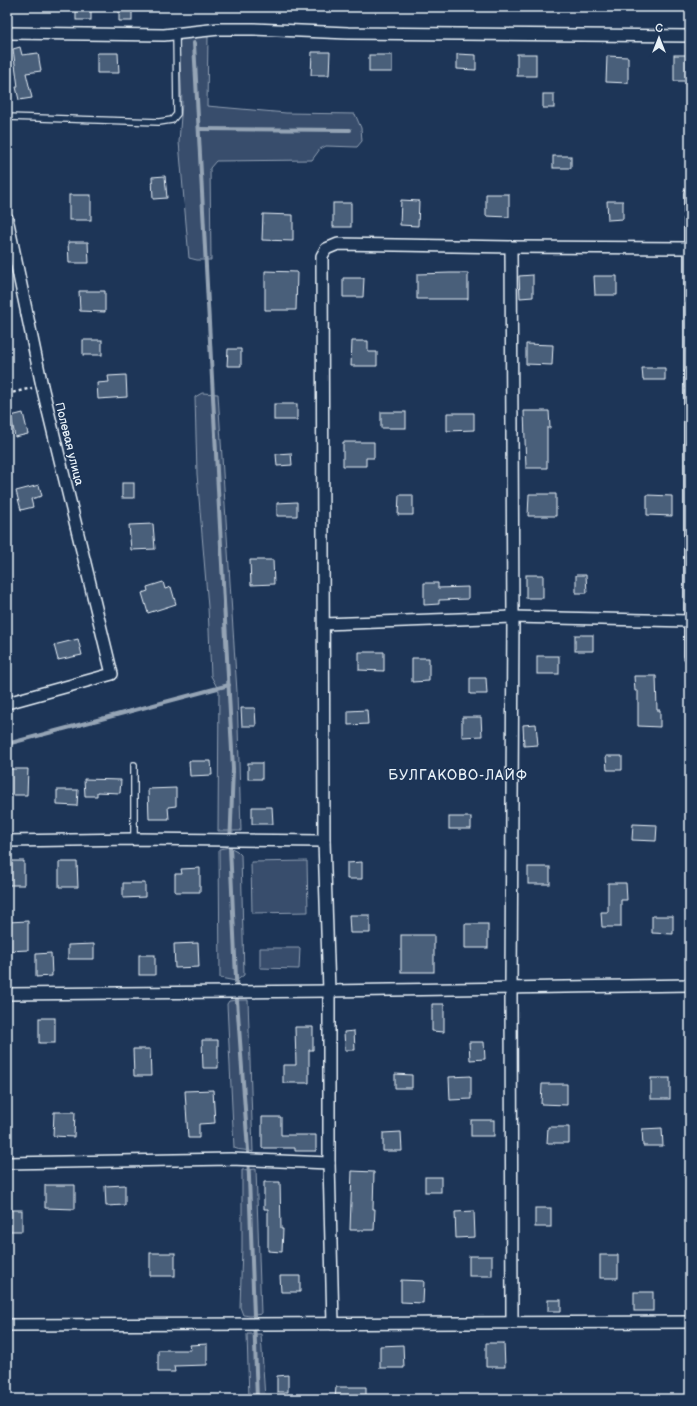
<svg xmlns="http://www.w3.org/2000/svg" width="697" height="1406" font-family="'Balsamiq Sans',sans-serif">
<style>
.green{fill:#374d6c;stroke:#909fb2}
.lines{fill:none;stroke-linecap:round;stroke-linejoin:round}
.stream{stroke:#95a4b5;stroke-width:4}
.building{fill:#495e7a;stroke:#e8f1f8}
.service-casing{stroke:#e8f1f8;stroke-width:8}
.minor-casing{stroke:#e8f1f8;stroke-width:14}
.path{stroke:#e8f1f8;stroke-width:2.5;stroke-dasharray:3 3;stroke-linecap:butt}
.service{stroke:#1d3557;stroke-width:5.5}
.minor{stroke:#1d3557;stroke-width:11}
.labels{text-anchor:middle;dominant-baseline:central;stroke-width:3;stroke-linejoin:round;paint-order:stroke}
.street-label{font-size:12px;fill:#e8f1f8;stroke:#1d3557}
.quarter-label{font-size:14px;letter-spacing:1px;fill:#e8f1f8;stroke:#1d3557}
</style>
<rect width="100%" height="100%" fill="#1d3557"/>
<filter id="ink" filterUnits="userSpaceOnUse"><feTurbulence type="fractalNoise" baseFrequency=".025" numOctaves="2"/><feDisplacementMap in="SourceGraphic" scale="8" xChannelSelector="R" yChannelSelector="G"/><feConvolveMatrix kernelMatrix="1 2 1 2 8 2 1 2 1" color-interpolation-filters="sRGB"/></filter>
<g filter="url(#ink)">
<g class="green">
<polygon points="196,36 208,36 207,106 286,113 355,114 361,128 362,141 357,147 326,146 320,149 312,160 216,161 210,168 211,260 197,260 189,258 179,142 182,103 179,42 184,37"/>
<polygon points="202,393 218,394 237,692 241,831 218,831 219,691 211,676 208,607 197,474 195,397"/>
<polygon points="230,847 237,851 241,855 244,975 236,981 220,978 219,849"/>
<polygon points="307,861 308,912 252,913 251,862"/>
<polygon points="260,948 300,948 299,969 260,968"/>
<path d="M237 1000H248L253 1152C246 1149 240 1151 234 1148L227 1004 229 1001Z"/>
<polygon points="256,1169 261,1314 250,1316 243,1315 240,1307 242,1248 242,1170"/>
<polygon points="247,1334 261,1334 265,1399 249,1399"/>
</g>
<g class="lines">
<g class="stream">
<polyline points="194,43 233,769 230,847 237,1000 248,1150 257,1399"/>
<polyline points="199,129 350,130"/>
<polyline points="7,744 229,685"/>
</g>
</g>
<g class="building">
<rect x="76" y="7" width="15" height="13"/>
<rect x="119" y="10" width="13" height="11"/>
<polygon points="20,47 22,55 38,53 41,71 26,73 32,98 19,100 16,87 18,87 13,49"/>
<polygon points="312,52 330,52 329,75 311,75"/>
<polygon points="97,53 118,53 119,73 97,73"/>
<polygon points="457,54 476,55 476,70 457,69"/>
<rect x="517" y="54" width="19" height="22"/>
<rect x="369" y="55" width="23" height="17"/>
<rect x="674" y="55" width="16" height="26"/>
<polygon points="607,56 628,57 628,83 606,82"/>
<rect x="543" y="94" width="11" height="14"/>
<rect x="553" y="156" width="18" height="12"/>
<polygon points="165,176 167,198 153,199 152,177"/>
<polygon points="486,194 509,194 509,217 486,216"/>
<rect x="69" y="195" width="22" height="25"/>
<polygon points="401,200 419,201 418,226 400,225"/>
<polygon points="607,201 623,201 623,219 608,220"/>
<rect x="333" y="203" width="18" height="24"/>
<polygon points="263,214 293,215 293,241 262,240"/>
<polygon points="68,242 88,242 89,263 69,263"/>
<polygon points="265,271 297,272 296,310 265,310"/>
<polygon points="450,273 468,273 468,299 417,299 417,274"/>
<polygon points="533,275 533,297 520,298 519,276"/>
<polygon points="594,276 617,276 617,295 595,295"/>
<polygon points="343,278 364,278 363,297 343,297"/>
<polygon points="79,291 105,291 105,312 80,311"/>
<rect x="83" y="340" width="19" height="15"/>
<polygon points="352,341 368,341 368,352 377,352 377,366 351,366"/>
<polygon points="526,344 553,345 552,365 526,364"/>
<polygon points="228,349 241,349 241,366 227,366"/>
<polygon points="642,368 665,368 665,380 643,380"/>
<polygon points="126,375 127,397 98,399 97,383 109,382 108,376"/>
<rect x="274" y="404" width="23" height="16"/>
<polygon points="524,411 549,411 550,428 547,428 547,468 526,468"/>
<rect x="381" y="412" width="25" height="16"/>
<polygon points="23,413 28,434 15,437 11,416"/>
<polygon points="447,413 474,413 474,430 447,431"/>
<polygon points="343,442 374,442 374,458 366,458 366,466 343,466"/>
<polygon points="291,453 292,465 277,466 276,454"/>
<rect x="122" y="483" width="12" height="15"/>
<polygon points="39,485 42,496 31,499 33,507 21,510 16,491"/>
<polygon points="529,494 556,494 556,516 528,516"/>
<polygon points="399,495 413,495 413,515 398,515"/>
<polygon points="647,495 672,496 672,516 647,515"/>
<polygon points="297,502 297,516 277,516 277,503"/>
<polygon points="153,524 155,549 131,550 129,525"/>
<polygon points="250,560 273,560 274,584 251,585"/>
<rect x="526" y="575" width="17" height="23"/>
<polygon points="576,575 586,575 587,593 576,593"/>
<polygon points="163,582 165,589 171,587 176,604 148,613 142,593 148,591 147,587"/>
<polygon points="424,583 438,583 438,588 468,587 468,599 439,600 439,604 424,605"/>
<rect x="575" y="635" width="18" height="16"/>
<polygon points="78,639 82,655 58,660 54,645"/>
<polygon points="359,652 384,652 384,671 359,670"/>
<rect x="537" y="656" width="22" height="18"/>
<polygon points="412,658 429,658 429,681 412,682"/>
<polygon points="634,676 656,676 657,710 660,710 660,727 638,726 638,691 635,691"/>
<polygon points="470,678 486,678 487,694 470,694"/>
<polygon points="241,708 255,708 256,726 242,726"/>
<polygon points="367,710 368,724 348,725 348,711"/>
<polygon points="462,717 481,717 482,736 462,737"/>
<polygon points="536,724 538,745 524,746 523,725"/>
<polygon points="606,756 622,756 622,770 607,770"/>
<polygon points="189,761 211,761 212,775 190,776"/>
<rect x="248" y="763" width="14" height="16"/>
<polygon points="7,769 28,769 27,795 7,795"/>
<polygon points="84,779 121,780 120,793 97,792 97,796 85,796"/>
<polygon points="176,788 176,806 168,807 169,819 149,819 148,789"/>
<polygon points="57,790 78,790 77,806 57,805"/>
<polygon points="252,807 272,807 273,824 252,824"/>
<rect x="449" y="817" width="22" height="12"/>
<polygon points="633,824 657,825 656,841 632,840"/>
<polygon points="8,861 24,861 24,885 7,885"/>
<polygon points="59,862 77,862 78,887 59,887"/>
<polygon points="362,862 362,879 347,879 347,863"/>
<rect x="528" y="867" width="22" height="17"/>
<polygon points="200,868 200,892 175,892 175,874 182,874 181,869"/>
<polygon points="123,883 145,883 145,897 123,898"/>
<polygon points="608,883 626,883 627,900 621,900 621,927 602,927 601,912 608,912"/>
<polygon points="349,915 370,915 370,933 350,933"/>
<polygon points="652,916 673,916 673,934 652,933"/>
<polygon points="28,921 28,950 8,951 8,922"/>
<rect x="465" y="924" width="23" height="24"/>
<rect x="401" y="935" width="33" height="37"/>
<polygon points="198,943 199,967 175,968 174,944"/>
<polygon points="94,944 94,959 68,959 68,945"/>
<polygon points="51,953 52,976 36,977 36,954"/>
<rect x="139" y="955" width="16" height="20"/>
<polygon points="432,1004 444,1004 444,1032 432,1031"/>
<rect x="39" y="1018" width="16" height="25"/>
<polygon points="295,1027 313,1027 313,1050 309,1050 309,1083 283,1083 283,1065 296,1065"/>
<polygon points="354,1031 355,1050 345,1050 344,1032"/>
<polygon points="202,1040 218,1040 218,1068 203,1068"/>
<polygon points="469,1042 484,1042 485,1059 470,1060"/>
<polygon points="133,1049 150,1049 151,1076 134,1076"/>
<polygon points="395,1074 412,1075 412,1088 395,1088"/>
<polygon points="471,1076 471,1099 450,1100 449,1077"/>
<rect x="651" y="1078" width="19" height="21"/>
<polygon points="542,1084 567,1084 567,1105 541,1104"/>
<polygon points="213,1090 215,1123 199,1124 199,1138 188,1138 185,1091"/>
<polygon points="54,1112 75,1112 74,1137 53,1136"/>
<polygon points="262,1117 281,1117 281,1135 316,1135 316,1151 295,1151 295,1148 262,1148"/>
<rect x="471" y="1120" width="23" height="16"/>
<polygon points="548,1127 569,1127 569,1143 547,1143"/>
<polygon points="662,1128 663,1146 643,1146 642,1129"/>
<polygon points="401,1132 402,1151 383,1151 383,1133"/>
<polygon points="352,1171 374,1172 373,1209 375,1209 374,1230 350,1230"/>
<rect x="425" y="1177" width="16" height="15"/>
<polygon points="264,1182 280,1182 281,1229 283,1229 282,1252 268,1251 268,1209 264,1209"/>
<polygon points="45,1185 75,1185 75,1209 45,1208"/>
<polygon points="125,1185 125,1205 106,1206 105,1186"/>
<rect x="535" y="1208" width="16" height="19"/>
<rect x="7" y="1210" width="15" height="21"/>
<polygon points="474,1211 475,1237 456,1238 455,1212"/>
<rect x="150" y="1253" width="25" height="23"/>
<rect x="600" y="1255" width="18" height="23"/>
<rect x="469" y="1256" width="23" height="20"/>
<polygon points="280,1276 300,1276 300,1292 281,1292"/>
<polygon points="401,1280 424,1281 423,1303 401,1302"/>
<rect x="634" y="1292" width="19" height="19"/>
<rect x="548" y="1300" width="13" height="11"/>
<polygon points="486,1343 504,1343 505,1367 486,1367"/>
<polygon points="207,1344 207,1365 174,1366 175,1372 158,1372 158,1350 191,1350 190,1345"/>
<polygon points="403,1345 404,1368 380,1368 380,1346"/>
<polygon points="288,1375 288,1392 277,1392 277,1376"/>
<polygon points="336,1387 366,1387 366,1399 335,1399"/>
</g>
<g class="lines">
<g class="service-casing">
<g id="service">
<polyline points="7,117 159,122 172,120 177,114 176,33"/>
<polyline points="134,765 134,839"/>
</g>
</g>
<g class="minor-casing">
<g id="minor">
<polyline points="7,33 164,35 219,29 253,29 348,33 690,36"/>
<polyline points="690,193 690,656"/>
<polyline points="7,218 42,386 112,674 7,703"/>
<polyline points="511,247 513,617 511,988 512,1323"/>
<polyline points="324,624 513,617 689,621"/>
<polyline points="7,841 134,839 324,841"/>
<polyline points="7,994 329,991 690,985"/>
<polyline points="7,1163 231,1159 329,1163"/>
<polyline points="333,1324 329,1163 329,991 324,841 322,256 326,249 338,244 511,247 689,248"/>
<polyline points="7,1325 690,1322"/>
</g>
</g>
<polyline class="path" points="7,394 32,388"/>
<use href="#service" class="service"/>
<use href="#minor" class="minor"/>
</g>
</g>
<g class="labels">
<g class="street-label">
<text transform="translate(69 444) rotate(76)">Полевая улица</text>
</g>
<g class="quarter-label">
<text x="458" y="775">БУЛГАКОВО-ЛАЙФ</text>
</g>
</g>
<rect width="697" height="1406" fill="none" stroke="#1d3557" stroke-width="24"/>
<rect x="12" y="12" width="673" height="1382" fill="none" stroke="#e8f1f8" stroke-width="1.5" filter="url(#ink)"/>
<g transform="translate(659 38)" stroke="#1d3557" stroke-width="3" paint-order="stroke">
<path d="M0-3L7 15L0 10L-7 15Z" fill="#e8f1f8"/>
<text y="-6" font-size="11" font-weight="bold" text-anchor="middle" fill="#e8f1f8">С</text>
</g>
</svg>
